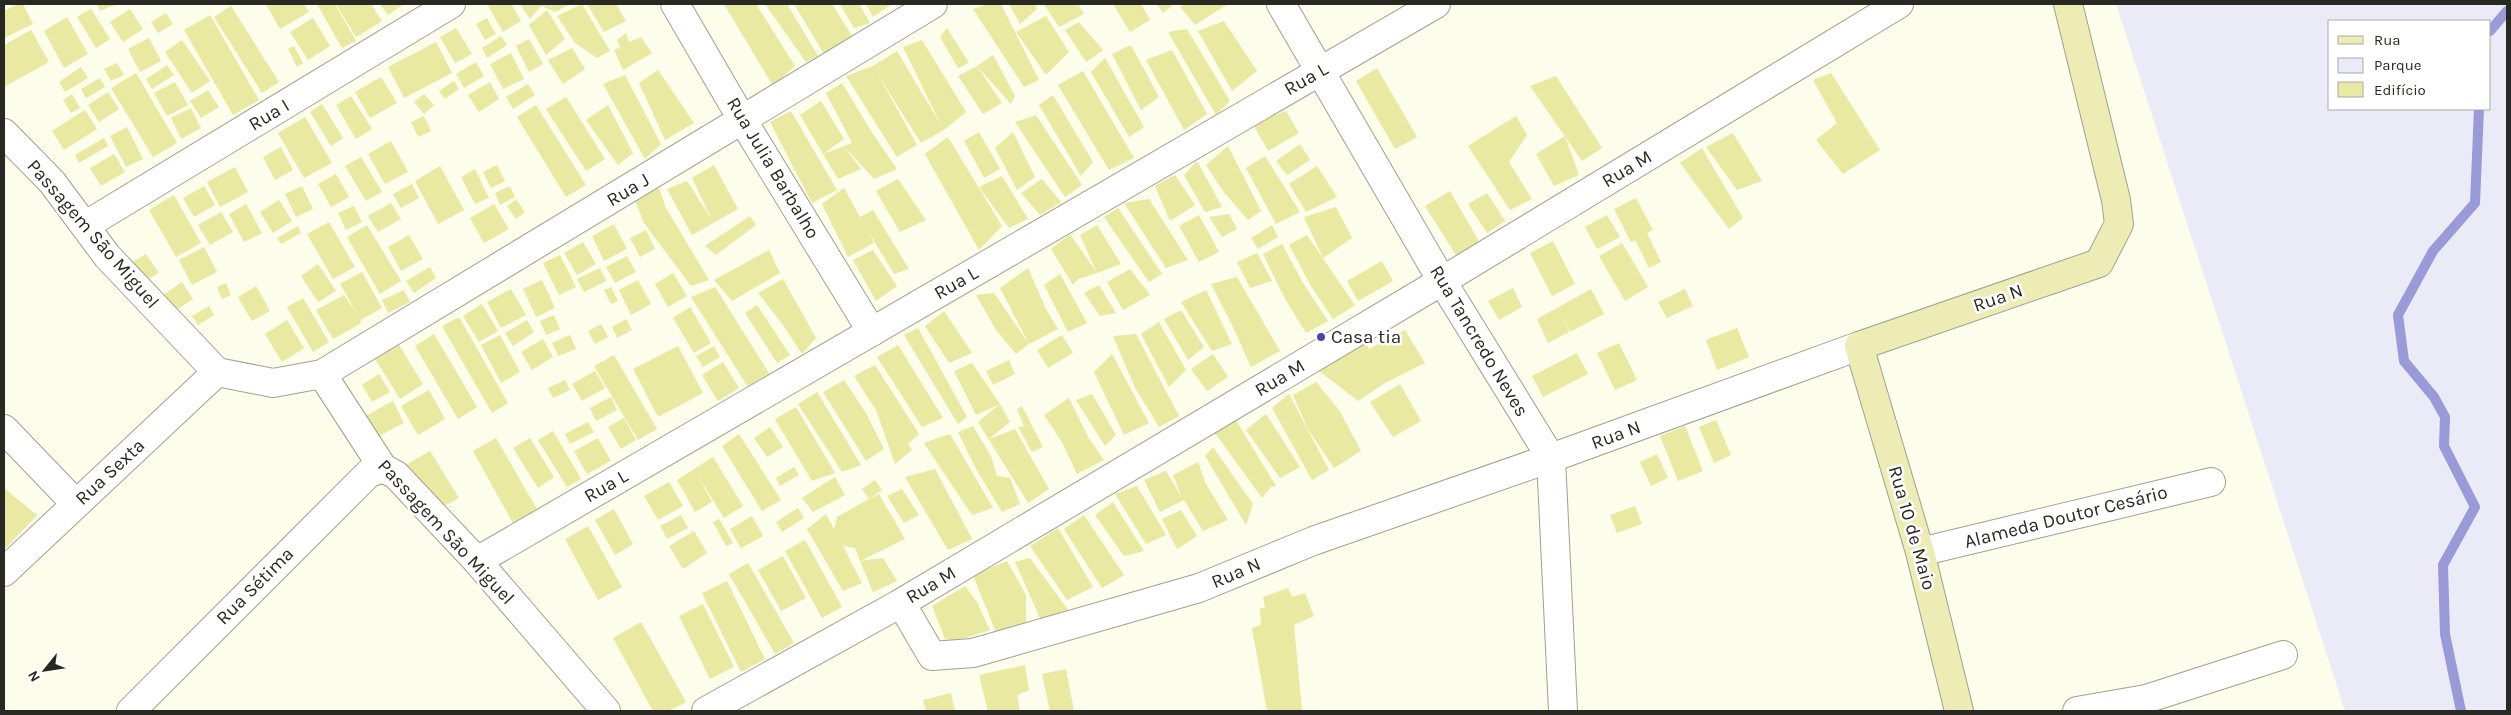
<svg xmlns="http://www.w3.org/2000/svg" width="2511" height="715" font-family="Karla,sans-serif">
<style>
.green{fill:#eaebf7;fill-rule:evenodd}
.lines{fill:none;stroke-linecap:round;stroke-linejoin:round}
.stream{stroke:#9a9ad8;stroke-width:10}
.building{fill:#e9e9a1}
.street-casing{stroke:#a0a090;stroke-width:30}
.secondary-casing{stroke:#a0a090;stroke-width:30}
.street{stroke:#fff;stroke-width:28}
.secondary{stroke:#edecb4;stroke-width:28}
.poi-dot{fill:#533fb6;stroke:#fff;stroke-width:2}
.labels{text-anchor:middle;dominant-baseline:central;stroke-width:5;stroke-linejoin:round;paint-order:stroke}
.street-label{font-size:19px;fill:#292923;stroke:#fff}
.poi-label{font-size:19px;fill:#292923;stroke:#fff;text-anchor:start}
</style>
<rect width="100%" height="100%" fill="#fcfdeb"/>
<path class="green" d="M2116 4H2507V711H2345ZM2330 21H2490V109H2330Z"/>
<g class="lines">
<g class="stream">
<polyline points="2490,31 2507,11"/>
<polyline points="2461,711 2445,634 2443,565 2475,507 2444,446 2445,417 2434,397 2404,361 2398,315 2433,251 2475,203 2479,109"/>
</g>
</g>
<g class="building">
<polygon points="18,4 23,4 33,24 4,38 4,11"/>
<polygon points="97,4 117,4 100,11"/>
<polygon points="266,4 304,4 309,12 280,29"/>
<polygon points="317,4 335,4 356,41 342,48"/>
<polygon points="336,4 371,4 382,21 356,37"/>
<polygon points="380,4 404,4 388,15"/>
<polygon points="487,4 511,4 521,21 503,32"/>
<polygon points="520,4 549,4 554,10 550,4 570,4 555,12 541,6 530,19"/>
<polygon points="582,4 610,51 597,58 575,43 557,16"/>
<polygon points="587,4 616,4 626,21 604,32"/>
<polygon points="724,4 756,4 795,66 773,86"/>
<polygon points="765,4 787,4 818,56 806,62"/>
<polygon points="794,4 832,4 852,36 824,54"/>
<polygon points="840,4 859,4 870,23 854,28"/>
<polygon points="866,4 892,4 873,17"/>
<polygon points="988,4 1001,4 1039,80 1024,87 973,9"/>
<polygon points="1009,4 1035,4 1037,9 1020,24"/>
<polygon points="1044,4 1078,4 1084,14 1059,27"/>
<polygon points="1113,4 1141,4 1150,20 1130,32"/>
<polygon points="1157,4 1174,4 1163,13"/>
<polygon points="1185,4 1228,4 1195,25 1180,7"/>
<polygon points="231,6 279,82 262,93 214,17"/>
<polygon points="91,9 110,39 96,48 77,17"/>
<polygon points="130,9 143,29 123,42 110,22"/>
<polygon points="547,10 565,39 546,55 529,25"/>
<polygon points="166,13 173,24 158,33 151,22"/>
<polygon points="210,15 259,100 233,115 184,30"/>
<polygon points="1046,16 1069,52 1046,75 1016,32"/>
<polygon points="67,17 88,54 64,68 44,31"/>
<polygon points="313,18 330,46 308,60 290,32"/>
<polygon points="487,18 496,34 485,40 476,24"/>
<polygon points="1224,21 1257,71 1232,91 1198,31"/>
<polygon points="1079,22 1103,50 1086,62 1065,30"/>
<polygon points="456,28 472,54 455,63 440,37"/>
<polygon points="947,28 969,63 958,68 940,37"/>
<polygon points="1187,29 1230,101 1216,115 1168,32"/>
<polygon points="31,30 49,62 4,87 4,45"/>
<polygon points="626,33 629,42 641,37 652,53 623,70 614,50 620,47 617,40"/>
<polygon points="501,36 507,45 487,58 482,48"/>
<polygon points="149,38 161,61 140,72 128,49"/>
<polygon points="529,39 543,64 529,72 516,46"/>
<polygon points="182,40 210,81 192,93 165,52"/>
<polygon points="922,40 966,112 944,130 921,143 877,73 917,145 897,157 846,76 873,66 897,51 942,127 903,47"/>
<polygon points="436,42 452,73 404,98 388,67"/>
<polygon points="1131,45 1159,97 1141,110 1112,54"/>
<polygon points="294,46 303,63 297,67 288,49"/>
<polygon points="572,48 585,69 563,84 548,60"/>
<polygon points="1172,50 1207,114 1184,130 1146,60"/>
<polygon points="511,53 524,79 503,89 490,64"/>
<polygon points="993,55 1015,96 1011,104 977,66"/>
<polygon points="1105,58 1144,127 1129,137 1091,72"/>
<polygon points="476,62 484,76 464,88 456,74"/>
<polygon points="117,63 124,75 111,81 104,69"/>
<polygon points="167,65 174,75 152,89 146,79"/>
<polygon points="977,66 1002,103 983,114 958,76"/>
<polygon points="81,67 88,78 65,92 59,82"/>
<polygon points="1377,68 1417,137 1395,149 1356,81"/>
<polygon points="658,70 694,123 665,140 639,83"/>
<polygon points="1083,71 1134,158 1109,170 1058,85"/>
<polygon points="136,73 177,143 153,157 111,88"/>
<polygon points="1831,73 1880,150 1843,174 1816,140 1837,123 1813,80"/>
<polygon points="625,75 661,144 645,159 603,84"/>
<polygon points="1556,76 1602,148 1582,161 1530,86"/>
<polygon points="381,77 397,103 370,118 355,92"/>
<polygon points="100,78 105,87 86,98 81,89"/>
<polygon points="454,81 459,89 445,99 439,91"/>
<polygon points="175,82 188,105 167,116 154,93"/>
<polygon points="490,82 499,99 479,112 468,95"/>
<polygon points="842,83 873,134 897,169 874,179 844,146 861,169 838,179 823,154 800,115 821,101 844,139 823,154 852,143 826,93"/>
<polygon points="528,84 535,95 513,109 506,97"/>
<polygon points="208,90 219,107 201,118 190,101"/>
<polygon points="108,92 119,109 99,122 88,105"/>
<polygon points="72,94 80,108 71,113 63,100"/>
<polygon points="424,94 434,105 424,114 414,102"/>
<polygon points="1053,95 1093,162 1081,176 1039,105"/>
<polygon points="351,96 372,129 356,139 336,105"/>
<polygon points="566,97 605,159 586,171 546,109"/>
<polygon points="322,104 343,138 331,146 310,112"/>
<polygon points="536,105 586,185 566,197 517,117"/>
<polygon points="608,105 633,153 618,165 586,120"/>
<polygon points="191,108 201,128 181,139 171,118"/>
<polygon points="85,110 97,129 64,150 52,131"/>
<polygon points="791,111 837,190 812,203 770,122"/>
<polygon points="1286,111 1299,133 1268,151 1253,124"/>
<polygon points="1036,115 1082,185 1065,197 1015,122"/>
<polygon points="424,116 431,131 418,137 411,122"/>
<polygon points="1516,116 1527,135 1509,162 1532,199 1510,210 1468,146"/>
<polygon points="305,117 332,163 304,178 278,133"/>
<polygon points="127,127 143,159 126,167 110,136"/>
<polygon points="979,132 1000,169 984,178 964,141"/>
<polygon points="1013,132 1035,177 1017,190 995,148"/>
<polygon points="1733,133 1762,181 1737,190 1706,147"/>
<polygon points="1565,136 1579,175 1554,186 1536,154"/>
<polygon points="948,137 1002,226 979,250 925,154"/>
<polygon points="104,138 108,146 79,163 75,155"/>
<polygon points="391,141 408,172 385,184 368,154"/>
<polygon points="1300,144 1310,160 1287,175 1276,161"/>
<polygon points="1228,146 1261,211 1248,220 1223,191 1206,165"/>
<polygon points="281,147 293,170 275,180 263,157"/>
<polygon points="1702,148 1743,218 1729,229 1680,163"/>
<polygon points="114,154 125,172 101,186 90,168"/>
<polygon points="1265,156 1300,212 1276,224 1246,168"/>
<polygon points="361,157 382,192 366,201 345,166"/>
<polygon points="1197,161 1222,207 1205,212 1184,175"/>
<polygon points="497,165 505,181 491,188 483,172"/>
<polygon points="714,165 738,209 692,235 667,189 687,181 712,220 692,178"/>
<polygon points="440,166 464,210 438,224 415,181"/>
<polygon points="1317,166 1337,197 1306,212 1289,184"/>
<polygon points="235,167 248,192 220,207 207,182"/>
<polygon points="475,169 489,198 475,204 461,177"/>
<polygon points="336,174 349,197 331,207 318,184"/>
<polygon points="1175,175 1195,205 1170,221 1155,186"/>
<polygon points="1002,176 1028,219 1009,228 979,187"/>
<polygon points="898,179 926,220 900,232 876,191"/>
<polygon points="1042,179 1061,202 1040,215 1021,193"/>
<polygon points="412,184 419,198 401,208 393,194"/>
<polygon points="204,186 215,205 194,217 183,198"/>
<polygon points="302,186 313,209 296,217 285,194"/>
<polygon points="510,186 515,197 500,205 495,193"/>
<polygon points="659,188 666,208 709,280 691,286 644,223 634,198"/>
<polygon points="844,188 860,217 873,210 909,269 894,274 868,231 874,243 848,257 822,204"/>
<polygon points="1450,191 1481,245 1457,257 1425,206"/>
<polygon points="1487,193 1505,221 1487,233 1468,204"/>
<polygon points="174,195 201,243 176,257 149,210"/>
<polygon points="1636,198 1653,230 1647,233 1661,262 1649,268 1635,240 1631,242 1614,209"/>
<polygon points="516,199 525,212 516,219 507,206"/>
<polygon points="1149,199 1188,260 1166,268 1124,203"/>
<polygon points="279,200 292,221 273,233 260,212"/>
<polygon points="391,203 401,219 378,232 368,216"/>
<polygon points="246,204 262,233 244,242 229,214"/>
<polygon points="494,204 509,229 484,243 470,218"/>
<polygon points="354,206 362,222 346,230 338,213"/>
<polygon points="1336,207 1352,238 1323,258 1304,217"/>
<polygon points="1118,208 1162,274 1149,282 1104,217"/>
<polygon points="221,212 233,232 210,245 198,225"/>
<polygon points="1229,214 1237,229 1222,237 1209,217"/>
<polygon points="1199,215 1219,252 1199,262 1179,226"/>
<polygon points="1607,215 1620,237 1597,249 1585,227"/>
<polygon points="750,216 756,225 716,255 705,246"/>
<polygon points="329,222 355,267 333,279 307,234"/>
<polygon points="614,224 627,249 604,261 592,236"/>
<polygon points="367,225 401,281 380,294 347,237"/>
<polygon points="1097,225 1121,264 1097,273 1078,279 1073,285 1051,249 1070,234 1097,273 1080,235"/>
<polygon points="1272,225 1278,237 1258,249 1251,238"/>
<polygon points="298,226 301,233 281,244 277,238"/>
<polygon points="646,230 655,249 640,257 630,238"/>
<polygon points="409,235 423,259 401,271 388,247"/>
<polygon points="1307,235 1355,305 1333,319 1311,286 1289,245"/>
<polygon points="1553,241 1575,284 1552,296 1530,253"/>
<polygon points="583,242 596,264 577,275 564,253"/>
<polygon points="1622,243 1648,287 1625,301 1599,256"/>
<polygon points="1282,244 1303,283 1328,321 1306,333 1284,297 1263,254"/>
<polygon points="204,247 217,272 192,285 179,260"/>
<polygon points="769,250 780,273 732,301 714,280"/>
<polygon points="873,250 897,286 876,301 853,260"/>
<polygon points="1257,253 1272,281 1250,288 1237,262"/>
<polygon points="146,254 159,273 143,282 131,263"/>
<polygon points="560,255 576,287 559,295 543,263"/>
<polygon points="627,256 636,272 615,283 606,267"/>
<polygon points="1382,261 1393,281 1358,301 1347,281"/>
<polygon points="318,264 336,291 318,302 301,276"/>
<polygon points="430,267 436,278 414,293 406,281"/>
<polygon points="600,268 606,281 584,292 577,279"/>
<polygon points="1028,268 1046,309 1058,329 1029,344 1000,288"/>
<polygon points="1130,269 1150,295 1123,310 1107,282"/>
<polygon points="362,272 382,308 361,320 360,324 333,339 316,310 344,295 357,313 340,284"/>
<polygon points="673,273 687,296 668,307 655,284"/>
<polygon points="1060,274 1087,323 1068,332 1044,285"/>
<polygon points="1237,277 1280,351 1251,367 1232,325 1211,284"/>
<polygon points="783,279 816,338 802,354 783,325 758,293"/>
<polygon points="542,280 555,308 536,317 523,289"/>
<polygon points="638,280 651,304 631,315 619,290"/>
<polygon points="182,282 193,299 170,314 159,298"/>
<polygon points="226,283 231,295 222,299 217,287"/>
<polygon points="1099,285 1116,313 1100,316 1084,293"/>
<polygon points="256,286 270,311 252,321 238,297"/>
<polygon points="611,287 618,301 611,304 604,290"/>
<polygon points="715,287 769,373 748,387 691,297"/>
<polygon points="1513,288 1522,307 1499,320 1488,301"/>
<polygon points="511,289 526,315 501,328 487,302"/>
<polygon points="1591,289 1604,314 1570,332 1560,314 1569,332 1548,343 1537,319"/>
<polygon points="1685,289 1693,306 1667,318 1658,302"/>
<polygon points="404,290 410,302 388,313 382,300"/>
<polygon points="1206,290 1232,344 1212,351 1181,302"/>
<polygon points="994,293 1029,344 1016,354 996,330 976,295"/>
<polygon points="303,298 329,342 313,352 287,307"/>
<polygon points="482,304 498,331 479,342 463,316"/>
<polygon points="757,305 790,355 777,363 745,313"/>
<polygon points="209,306 214,315 198,325 192,316"/>
<polygon points="690,307 711,343 694,353 673,318"/>
<polygon points="1181,310 1204,347 1188,360 1164,319"/>
<polygon points="944,311 972,353 949,363 925,326"/>
<polygon points="554,315 560,329 546,335 540,321"/>
<polygon points="459,317 508,403 492,413 442,326"/>
<polygon points="626,319 632,330 617,338 612,327"/>
<polygon points="287,320 304,348 282,362 265,334"/>
<polygon points="527,320 534,332 513,346 505,333"/>
<polygon points="1159,322 1186,370 1169,387 1141,334"/>
<polygon points="601,324 608,337 595,344 588,331"/>
<polygon points="918,328 967,417 958,424 904,335"/>
<polygon points="1737,328 1749,357 1717,370 1706,340"/>
<polygon points="1405,330 1425,363 1385,383 1358,401 1318,370 1364,338 1369,349"/>
<polygon points="434,334 477,407 458,419 415,346"/>
<polygon points="1136,334 1179,416 1159,427 1135,388 1113,336"/>
<polygon points="500,335 520,372 501,383 481,345"/>
<polygon points="570,335 576,349 558,356 552,343"/>
<polygon points="1062,335 1073,353 1048,368 1037,350"/>
<polygon points="543,339 553,357 532,370 521,352"/>
<polygon points="1619,343 1637,380 1615,390 1597,353"/>
<polygon points="399,345 423,384 400,399 375,359"/>
<polygon points="898,345 943,418 922,427 877,357"/>
<polygon points="678,346 703,393 658,417 633,369"/>
<polygon points="714,346 720,357 703,367 696,356"/>
<polygon points="1577,353 1588,374 1543,397 1532,376"/>
<polygon points="1112,354 1149,423 1124,435 1094,372"/>
<polygon points="1213,354 1228,377 1207,391 1191,369"/>
<polygon points="614,355 657,429 638,440 594,366"/>
<polygon points="1009,360 1015,374 993,385 986,371"/>
<polygon points="723,362 739,388 718,401 702,375"/>
<polygon points="972,363 1000,404 1010,422 989,439 1015,429 1049,489 1028,503 978,422 1000,404 976,415 954,371"/>
<polygon points="875,365 919,434 908,444 912,450 895,464 876,410 854,376"/>
<polygon points="595,371 605,388 582,401 572,384"/>
<polygon points="379,374 390,392 372,402 362,385"/>
<polygon points="565,380 570,390 553,398 548,388"/>
<polygon points="844,380 866,413 884,449 866,461 823,392"/>
<polygon points="1316,382 1339,410 1361,451 1334,468 1308,429 1293,395"/>
<polygon points="1400,384 1421,421 1393,437 1370,402"/>
<polygon points="429,390 445,419 418,435 401,406"/>
<polygon points="817,392 861,465 842,472 798,404"/>
<polygon points="1092,394 1116,435 1105,446 1076,400"/>
<polygon points="1289,394 1329,470 1312,480 1272,408"/>
<polygon points="611,397 617,410 596,421 590,408"/>
<polygon points="1069,398 1088,437 1104,460 1077,474 1063,444 1044,415"/>
<polygon points="393,401 404,423 369,441 358,420"/>
<polygon points="1022,406 1043,447 1032,452 1018,427 1024,426 1017,409"/>
<polygon points="796,407 835,473 812,481 775,419"/>
<polygon points="1266,414 1300,467 1280,478 1246,430"/>
<polygon points="1234,417 1276,486 1271,487 1262,498 1215,433"/>
<polygon points="624,418 636,440 621,449 608,427"/>
<polygon points="1716,420 1731,455 1714,463 1699,427"/>
<polygon points="588,422 594,432 570,444 565,434"/>
<polygon points="973,426 991,456 997,476 1010,478 1020,504 1002,512 976,469 958,432"/>
<polygon points="1685,426 1703,471 1678,481 1660,436"/>
<polygon points="770,427 783,447 767,457 754,438"/>
<polygon points="553,431 581,479 567,487 538,440"/>
<polygon points="739,434 781,500 762,511 722,446"/>
<polygon points="950,434 993,508 972,515 924,443"/>
<polygon points="496,438 538,511 514,525 473,451"/>
<polygon points="530,438 554,477 538,488 513,448"/>
<polygon points="598,438 611,461 587,474 574,451"/>
<polygon points="1213,447 1253,504 1246,525 1205,456"/>
<polygon points="430,451 459,498 432,513 404,466"/>
<polygon points="1657,454 1668,478 1651,486 1640,462"/>
<polygon points="713,457 743,506 724,518 698,476 712,502 695,512 677,480"/>
<polygon points="1198,462 1206,484 1228,520 1203,531 1184,500 1160,512 1144,480 1166,471 1182,498 1173,475"/>
<polygon points="794,467 799,475 780,486 776,478"/>
<polygon points="935,469 972,539 948,550 905,477"/>
<polygon points="835,477 845,495 813,512 802,498"/>
<polygon points="875,480 882,490 869,499 879,494 905,539 860,561 855,548 843,546 862,583 843,591 807,529 826,514 834,529 837,517 869,499 862,489"/>
<polygon points="669,482 683,506 658,520 644,496"/>
<polygon points="1137,486 1166,535 1146,544 1115,494"/>
<polygon points="5,489 37,515 4,550 4,491"/>
<polygon points="902,489 919,515 904,523 887,496"/>
<polygon points="1113,502 1144,551 1124,556 1095,515"/>
<polygon points="1635,506 1642,524 1617,533 1610,515"/>
<polygon points="798,508 804,518 782,532 776,522"/>
<polygon points="614,509 633,544 615,555 595,520"/>
<polygon points="1181,510 1197,536 1177,549 1162,519"/>
<polygon points="681,515 688,528 667,539 660,526"/>
<polygon points="1084,515 1124,575 1102,588 1064,529"/>
<polygon points="752,516 763,536 741,548 730,529"/>
<polygon points="719,519 733,543 726,546 713,522"/>
<polygon points="588,526 622,587 598,600 565,539"/>
<polygon points="1058,528 1093,587 1067,600 1030,546"/>
<polygon points="694,531 707,553 683,569 669,546"/>
<polygon points="805,540 842,607 822,618 785,551"/>
<polygon points="783,556 806,598 781,611 758,570"/>
<polygon points="883,558 897,581 873,592 860,561"/>
<polygon points="1030,558 1069,611 1043,625 1015,562"/>
<polygon points="1007,561 1026,595 1026,623 997,635 973,575"/>
<polygon points="748,563 794,643 775,654 729,574"/>
<polygon points="727,581 765,659 741,672 702,593"/>
<polygon points="965,586 977,602 990,630 956,641 945,639 932,606"/>
<polygon points="1288,588 1292,597 1305,593 1314,616 1294,625 1302,711 1267,711 1252,628 1261,625 1260,609 1265,607 1263,597"/>
<polygon points="703,604 734,667 710,679 679,616"/>
<polygon points="641,622 686,702 669,711 653,711 613,638"/>
<polygon points="1025,665 1029,690 1017,695 1020,711 988,711 979,675"/>
<polygon points="1066,669 1074,711 1050,711 1042,674"/>
<polygon points="951,693 955,711 926,711 923,700"/>
</g>
<g class="lines">
<g class="street-casing">
<g id="street">
<polyline points="675,4 743,121 872,332"/>
<polyline points="1281,4 1442,281 1551,458 1563,711"/>
<polyline points="4,133 52,182 107,256 217,372 273,383 322,374 933,4"/>
<polyline points="86,225 451,4"/>
<polyline points="322,374 383,468 396,475 477,561 606,711"/>
<polyline points="4,429 76,504"/>
<polyline points="1920,552 2211,482"/>
<polyline points="477,561 1436,4"/>
<polyline points="4,572 217,372"/>
<polyline points="901,603 932,656 973,653 1199,588 1313,541 1551,458 1859,346"/>
<polyline points="131,711 369,473 383,468"/>
<polyline points="706,711 901,603 1442,281 1899,4"/>
<polyline points="2077,711 2146,699 2283,655"/>
</g>
</g>
<g class="secondary-casing">
<polyline id="secondary" points="1959,711 1920,552 1859,346 2099,263 2119,224 2116,200 2068,4"/>
</g>
<use href="#street" class="street"/>
<use href="#secondary" class="secondary"/>
</g>
<circle class="poi-dot" cx="1321" cy="337" r="5"/>
<g class="labels">
<g class="street-label">
<text transform="translate(1306 79) rotate(-30)">Rua L</text>
<text transform="translate(269 115) rotate(-31)">Rua I</text>
<text transform="translate(773 168) rotate(59)">Rua Julia Barbalho</text>
<text transform="translate(1627 169) rotate(-31)">Rua M</text>
<text transform="translate(628 190) rotate(-31)">Rua J</text>
<text transform="translate(93 234) rotate(49)">Passagem São Miguel</text>
<text transform="translate(956 283) rotate(-30)">Rua L</text>
<text transform="translate(1998 298) rotate(-19)">Rua N</text>
<text transform="translate(1479 341) rotate(59)">Rua Tancredo Neves</text>
<text transform="translate(1280 378) rotate(-31)">Rua M</text>
<text transform="translate(1616 435) rotate(-20)">Rua N</text>
<text transform="translate(110 472) rotate(-43)">Rua Sexta</text>
<text transform="translate(606 486) rotate(-30)">Rua L</text>
<text transform="translate(2066 517) rotate(-14)">Alameda Doutor Cesário</text>
<text transform="translate(1912 528) rotate(74)">Rua 10 de Maio</text>
<text transform="translate(446 532) rotate(47)">Passagem São Miguel</text>
<text transform="translate(1236 573) rotate(-23)">Rua N</text>
<text transform="translate(931 585) rotate(-31)">Rua M</text>
<text transform="translate(255 586) rotate(-45)">Rua Sétima</text>
</g>
<g class="poi-label">
<text x="1331" y="337">Casa tia</text>
</g>
</g>
<rect width="2511" height="715" fill="none" stroke="#292923" stroke-width="10"/>
<rect x="2328" y="20" width="162" height="90" fill="#ffffff" stroke="#a9a9a7"/>
<rect x="2338" y="36" width="25" height="8" fill="#edecb4" stroke="#a9a9a7"/>
<text x="2374" y="45" font-size="15" fill="#292923">Rua</text>
<rect x="2338" y="58" width="25" height="15" fill="#eaebf7" stroke="#a9a9a7"/>
<text x="2374" y="70" font-size="15" fill="#292923">Parque</text>
<rect x="2338" y="82" width="25" height="15" fill="#e9e9a1" stroke="#a9a9a7"/>
<text x="2374" y="95" font-size="15" fill="#292923">Edifício</text>
<g transform="translate(45 670) rotate(240)" stroke="#ffffff" stroke-width="4" paint-order="stroke">
<path d="M0-4L9 19L0 12L-9 19Z" fill="#292923"/>
<text y="-8" font-size="14" font-weight="bold" text-anchor="middle" fill="#292923">N</text>
</g>
</svg>
